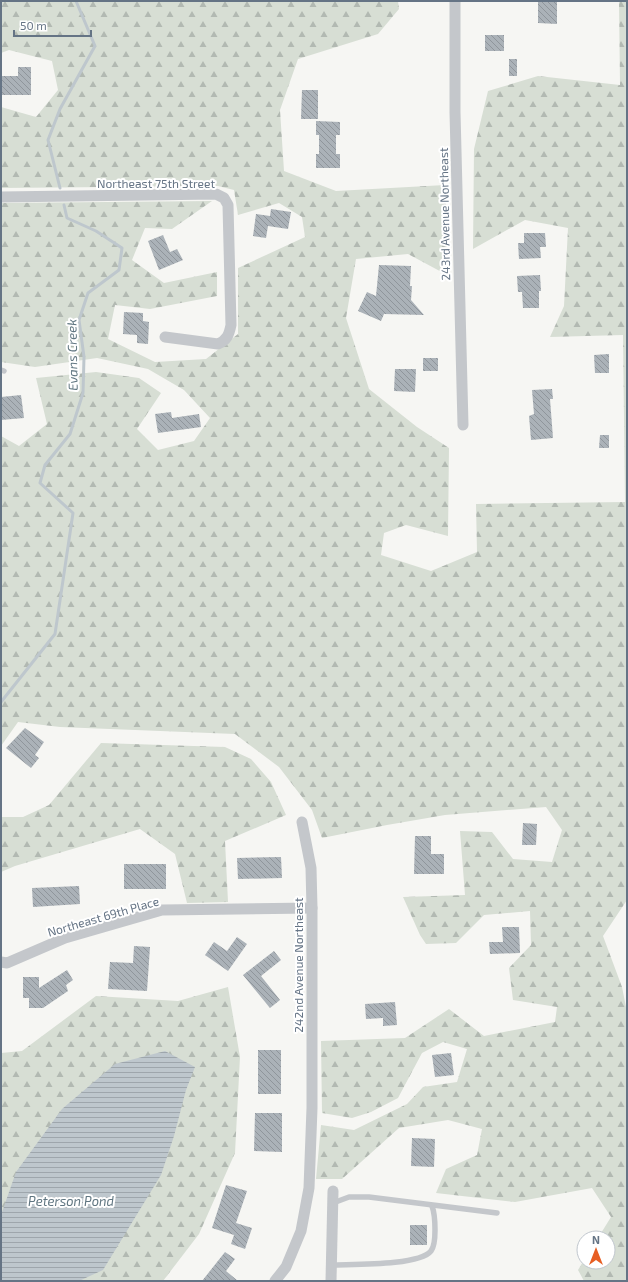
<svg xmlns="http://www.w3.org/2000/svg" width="628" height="1282" font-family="'Exo 2',sans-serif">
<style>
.forest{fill:url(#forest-firs)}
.water{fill:url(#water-rules)}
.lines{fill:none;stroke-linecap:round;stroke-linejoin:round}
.stream{stroke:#bec7cd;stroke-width:3}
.building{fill:url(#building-back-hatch)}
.service{stroke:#c4c7cb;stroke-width:5.5}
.minor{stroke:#c4c7cb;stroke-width:11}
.labels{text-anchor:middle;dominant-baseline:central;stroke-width:4;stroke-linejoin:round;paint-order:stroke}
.street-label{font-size:12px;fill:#657485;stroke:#fff}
.water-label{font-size:13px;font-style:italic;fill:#607681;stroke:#fff}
</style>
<defs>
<pattern id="forest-firs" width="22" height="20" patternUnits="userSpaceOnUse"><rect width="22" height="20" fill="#d7ded4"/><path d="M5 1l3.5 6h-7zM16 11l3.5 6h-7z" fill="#b2b9b2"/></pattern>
<pattern id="water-rules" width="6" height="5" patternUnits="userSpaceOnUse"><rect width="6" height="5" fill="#bec7cd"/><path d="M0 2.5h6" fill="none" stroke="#9ea6ac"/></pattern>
<pattern id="building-back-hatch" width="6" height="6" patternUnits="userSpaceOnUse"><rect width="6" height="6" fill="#abb2b8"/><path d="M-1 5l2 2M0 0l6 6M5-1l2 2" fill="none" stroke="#8f959b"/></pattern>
</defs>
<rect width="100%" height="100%" fill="#f6f6f3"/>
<g class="forest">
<polygon points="1,1 398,1 399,9 378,34 298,59 280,110 284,171 336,191 445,185 449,276 408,254 356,259 346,318 369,389 417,427 449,448 448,536 406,525 384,533 381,555 431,571 477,552 476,504 625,502 623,335 550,337 564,306 568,228 525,220 473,249 474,149 488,91 538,76 620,85 619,1 627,1 627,900 603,936 622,987 627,1012 627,1281 584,1281 578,1270 584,1260 584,1262 608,1262 608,1238 598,1238 611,1217 592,1188 515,1202 436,1193 446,1169 477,1155 482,1129 448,1120 399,1128 342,1179 316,1179 321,1125 354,1130 407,1104 423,1087 457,1082 467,1049 443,1042 422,1053 398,1098 371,1112 352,1118 322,1113 321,1041 405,1038 449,1009 484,1036 555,1022 557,1007 513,1000 509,968 531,945 530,911 484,915 456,943 426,944 420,935 403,897 465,895 460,831 492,832 513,859 552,862 562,830 546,807 445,815 387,825 322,838 312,810 279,767 235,734 60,727 18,722 1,746 1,436 19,446 47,424 36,378 96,372 139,378 161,393 137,429 158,450 194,441 210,418 184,390 148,369 97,358 35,367 1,362 1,203 212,201 172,229 145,228 132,260 164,283 217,272 217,296 150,309 115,305 108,339 155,362 206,359 238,334 238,268 305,237 302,217 279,203 238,215 234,190 218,186 1,188 1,107 36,117 58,90 52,61 9,50 1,53"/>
<polygon points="101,743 225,747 251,759 271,782 286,815 225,841 228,902 187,903 175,854 140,829 15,866 1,872 1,817 23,817 49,805"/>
<polygon points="228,987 240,1057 235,1153 199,1234 163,1281 1,1281 1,1053 22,1051 96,996 178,1001"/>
</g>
<polygon class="water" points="165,1051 195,1067 186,1090 174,1136 161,1175 103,1270 79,1281 1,1281 1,1215 16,1172 62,1109 115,1064"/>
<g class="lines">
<g class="stream">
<polyline points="60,188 48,140 60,109 95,46 76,1"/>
<polyline points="1,702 55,634 73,513 40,483 45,465 70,434 83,393 84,357 79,320 88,293 119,270 122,248 96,231 67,218 64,205"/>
</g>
</g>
<g class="building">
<polygon points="538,1 557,1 557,24 538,23"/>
<rect x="485" y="35" width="19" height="16"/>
<rect x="509" y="59" width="8" height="17"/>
<polygon points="18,67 31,67 31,95 1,95 1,76 18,76"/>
<polygon points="302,90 318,90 318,119 301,119"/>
<polygon points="316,121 340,122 340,135 336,135 336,154 340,154 340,168 316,168 316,154 319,154 319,135 316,135"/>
<polygon points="271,209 291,212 288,229 268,226 266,238 253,236 256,214 270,216"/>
<polygon points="524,233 545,233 546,247 540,247 541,258 519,259 518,243 524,243"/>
<polygon points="163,235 170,252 177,249 183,260 159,270 148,241"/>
<polygon points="379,265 411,266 410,286 412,286 411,300 424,315 384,314 381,321 358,311 367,292 376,296"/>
<polygon points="540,275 541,291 539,291 539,308 523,308 522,292 518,292 517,276"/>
<polygon points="124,312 143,313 143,321 149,322 148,344 137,343 137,335 123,334"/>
<polygon points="609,354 609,373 595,373 594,355"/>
<rect x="423" y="358" width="15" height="13"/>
<polygon points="395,369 416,369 415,392 394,391"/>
<polygon points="552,389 553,399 550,399 553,438 531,440 529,416 534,414 532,390"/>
<polygon points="21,395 24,418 1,420 1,397"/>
<polygon points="171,412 172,418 199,414 201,427 158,433 155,414"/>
<polygon points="600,435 609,435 609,448 599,448"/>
<polygon points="25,728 44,742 35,755 39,758 31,768 6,748"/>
<polygon points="523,823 537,824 536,845 522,845"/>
<polygon points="415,836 431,836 431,854 444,854 444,874 414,874"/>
<polygon points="281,857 282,878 238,879 237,858"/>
<rect x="124" y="864" width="42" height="25"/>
<polygon points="79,886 80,904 33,907 32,888"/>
<polygon points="502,927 519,927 520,953 490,954 489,942 503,942"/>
<polygon points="237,937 247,944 228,971 205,955 214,942 227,951"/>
<polygon points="134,946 150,947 147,991 108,989 110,962 133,963"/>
<polygon points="274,951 281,960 261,976 280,1000 270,1008 243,975"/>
<polygon points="67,970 73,980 66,985 68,991 43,1008 29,1008 29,998 23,998 23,977 39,977 39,988"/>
<polygon points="395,1002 397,1025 383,1026 383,1018 366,1019 365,1004"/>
<rect x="258" y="1050" width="23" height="44"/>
<polygon points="451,1053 454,1075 435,1077 432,1055"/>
<polygon points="255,1113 282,1113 282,1152 254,1151"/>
<polygon points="412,1138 435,1139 434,1167 411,1166"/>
<polygon points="226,1185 247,1191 236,1223 252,1228 245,1249 231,1244 234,1235 212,1228"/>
<rect x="410" y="1225" width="17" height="20"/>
<polygon points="225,1252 235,1259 226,1271 238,1281 202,1281"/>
</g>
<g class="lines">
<g class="service">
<polyline points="1,370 4,371"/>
<polyline points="333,1203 349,1197 369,1197 497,1213"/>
<path d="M332 1265C351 1264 419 1266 431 1251 435 1246 435 1236 435 1230 435 1221 435 1214 432 1206"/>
</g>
<g class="minor">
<polyline points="455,1 455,112 463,425"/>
<path d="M1 197 216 194 224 198 228 205 231 325C229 335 227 340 218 344L165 337"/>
<polyline points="1,962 7,963 65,938 162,910 312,908"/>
<polyline points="275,1281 286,1267 301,1231 309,1188 312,1108 312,908 311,868 302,822"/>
<polyline points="331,1281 333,1191"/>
</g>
</g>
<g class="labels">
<g class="street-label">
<text x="156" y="183">Northeast 75th Street</text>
<text transform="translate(444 214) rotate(-91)">243rd Avenue Northeast</text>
<text transform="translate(103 916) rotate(-16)">Northeast 69th Place</text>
<text transform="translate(298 965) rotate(-90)">242nd Avenue Northeast</text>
</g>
<g class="water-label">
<text transform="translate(72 355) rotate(-91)">Evans Creek</text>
<text x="71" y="1201">Peterson Pond</text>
</g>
</g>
<rect width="628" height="1282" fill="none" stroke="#657485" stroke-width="4"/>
<g transform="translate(596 1250)"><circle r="19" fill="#ffffff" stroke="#c1c7ce"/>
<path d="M0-3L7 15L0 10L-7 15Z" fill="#e75e23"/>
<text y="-6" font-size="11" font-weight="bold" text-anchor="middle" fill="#657485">N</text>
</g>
<path d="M14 30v6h77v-6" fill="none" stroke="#657485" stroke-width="2"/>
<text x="20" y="30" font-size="12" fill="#657485" stroke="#ffffff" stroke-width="3" paint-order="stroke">50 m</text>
</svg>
